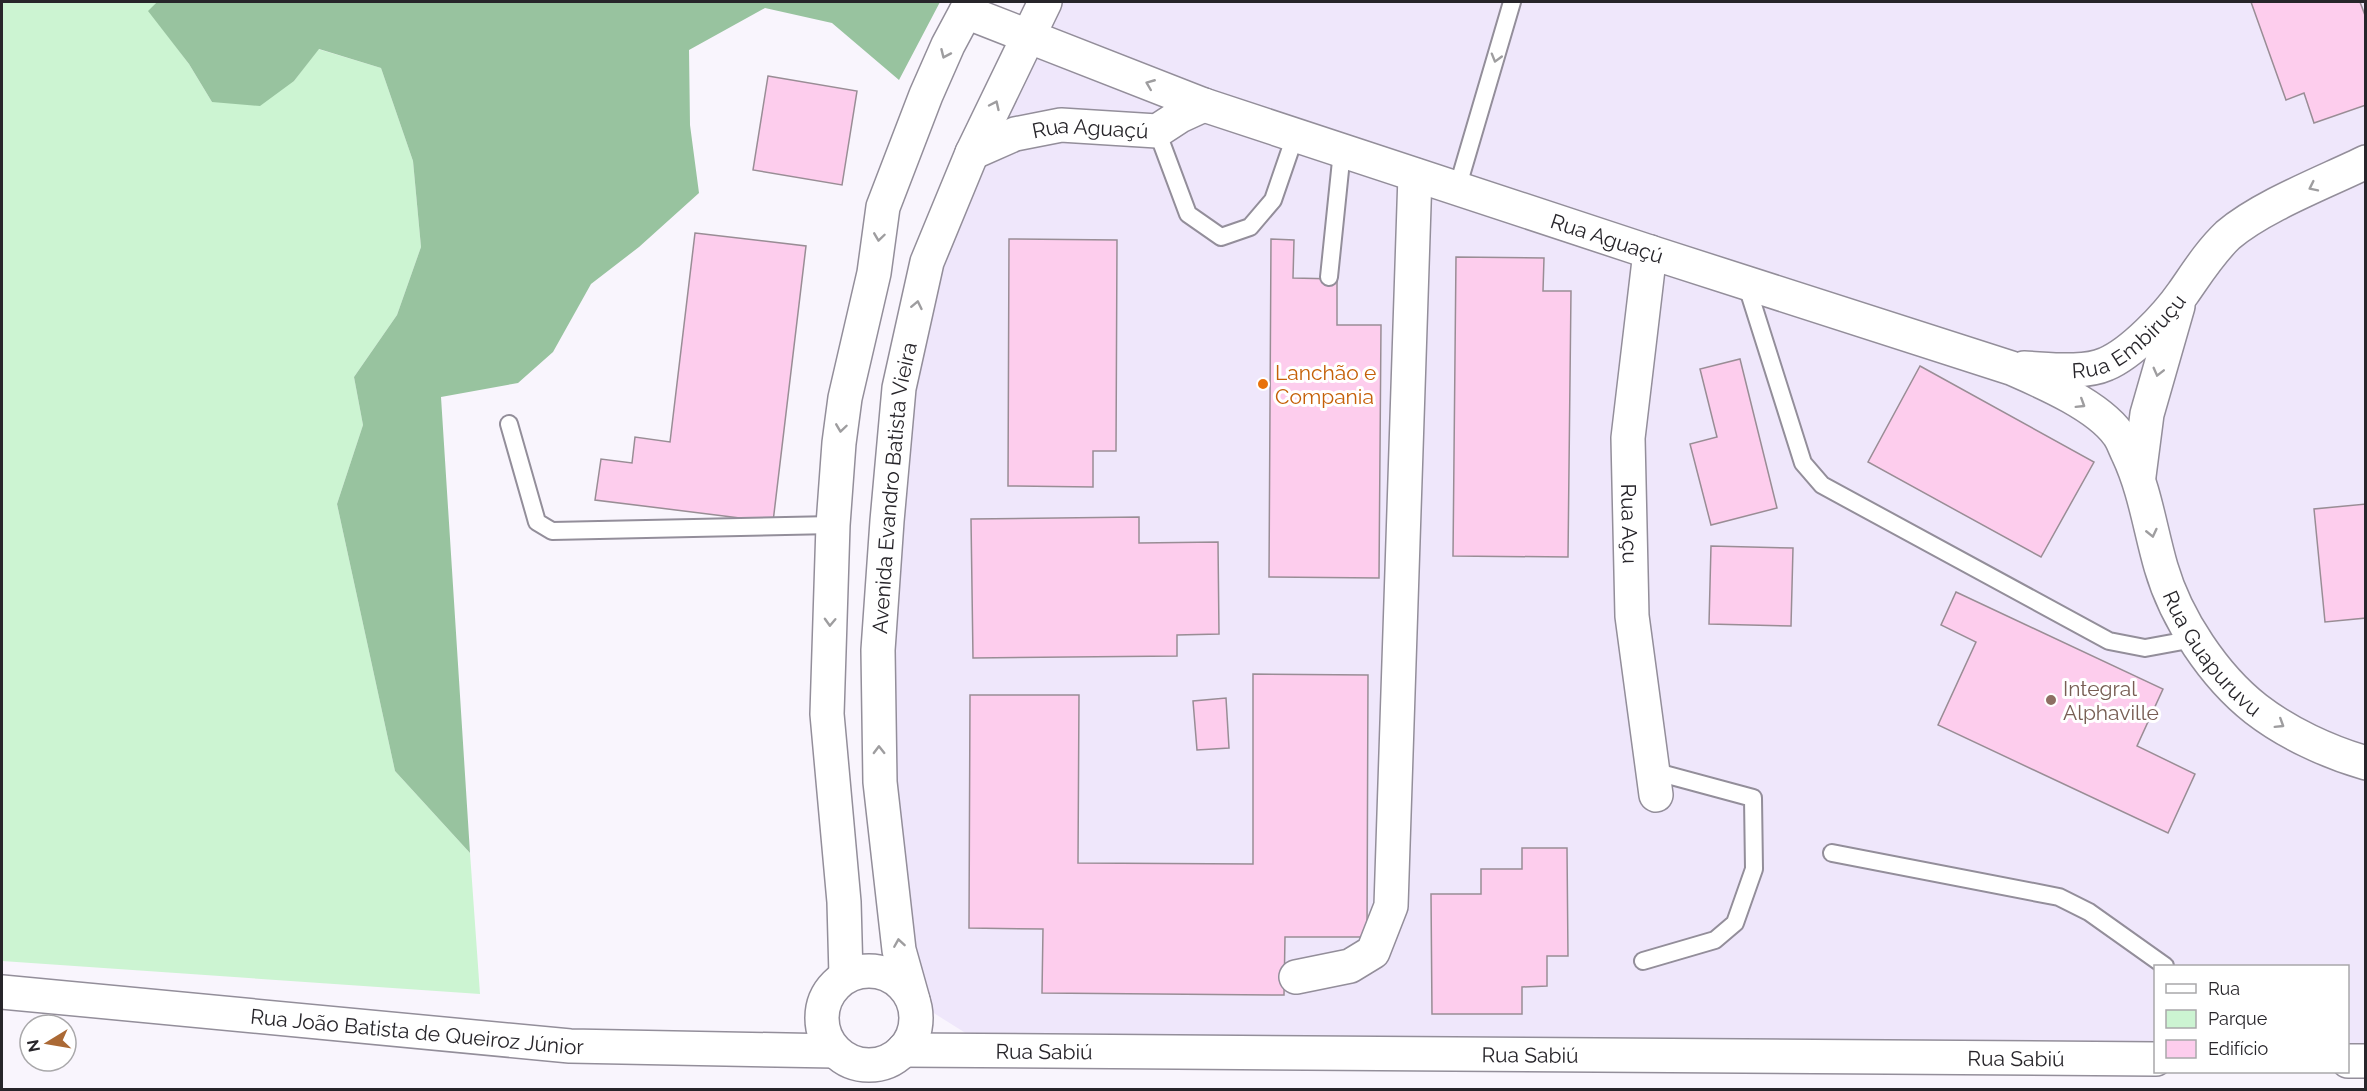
<svg xmlns="http://www.w3.org/2000/svg" width="2367" height="1091" font-family="Raleway,sans-serif">
<style>
.built{fill:#efe7fb}
.green{fill:#ccf4d2}
.forest{fill:#98c39f}
.building{fill:#fdcded;stroke:#998d95;stroke-width:1.5}
.lines{fill:none;stroke-linecap:round;stroke-linejoin:round}
.service-casing{stroke:#938e9a;stroke-width:20}
.minor-casing{stroke:#938e9a;stroke-width:36}
.secondary-casing{stroke:#938e9a;stroke-width:36}
.service{stroke:#fff;stroke-width:16}
.minor{stroke:#fff;stroke-width:33}
.secondary{stroke:#fff;stroke-width:33}
.oneway{stroke:#9e9d9f}
.food-dot{fill:#e8710a;stroke:#fff;stroke-width:2}
.education-dot{fill:#8d6e63;stroke:#fff;stroke-width:2}
.labels{text-anchor:middle;dominant-baseline:central;stroke-width:6;stroke-linejoin:round;paint-order:stroke}
.street-label{font-size:21px;fill:#27252a;stroke:#fff}
.food-label{font-size:21px;fill:#c56008;stroke:#fff;text-anchor:start}
.education-label{font-size:21px;fill:#785e54;stroke:#fff;text-anchor:start}
</style>
<rect width="100%" height="100%" fill="#f9f5fd"/>
<polygon class="built" points="1050,2 2365,2 2365,1061 2348,1061 2348,966 2156,966 2155,1059 991,1049 913,1000 880,782 927,262"/>
<polygon class="green" points="2,2 157,2 149,11 189,64 212,102 294,81 318,49 381,68 413,161 421,247 397,315 354,377 363,425 337,504 395,771 470,853 480,994 2,961"/>
<polygon class="forest" points="157,2 940,2 899,80 832,23 765,8 689,50 690,125 699,193 639,247 591,284 553,352 518,383 441,397 470,853 395,771 337,504 363,425 354,377 397,315 421,247 413,161 381,68 319,49 294,81 260,106 212,102 189,64 148,11"/>
<g class="building">
<polygon points="2251,2 2360,2 2366,18 2366,105 2314,123 2304,93 2286,100"/>
<polygon points="768,76 857,91 842,185 753,170"/>
<polygon points="695,233 806,246 773,522 595,500 601,459 632,463 635,437 670,442"/>
<polygon points="1009,239 1117,240 1116,451 1093,451 1093,487 1008,486"/>
<polygon points="1271,239 1294,240 1293,278 1337,279 1337,325 1381,325 1379,578 1269,577"/>
<polygon points="1456,257 1544,258 1543,291 1571,291 1568,557 1453,556"/>
<polygon points="1740,359 1777,508 1711,525 1690,444 1717,437 1700,369"/>
<polygon points="1920,366 2094,462 2041,557 1868,462"/>
<polygon points="2366,504 2366,618 2325,622 2314,509"/>
<polygon points="1139,517 1139,543 1218,542 1219,634 1177,635 1177,656 973,658 971,519"/>
<polygon points="1711,546 1793,548 1791,626 1709,624"/>
<polygon points="1956,592 2163,689 2137,746 2195,774 2168,833 1938,725 1976,642 1941,625"/>
<polygon points="1253,674 1368,675 1367,937 1285,937 1284,995 1042,993 1043,929 969,928 970,695 1079,695 1078,863 1253,864"/>
<polygon points="1226,698 1229,748 1197,750 1193,701"/>
<polygon points="1522,848 1567,848 1568,956 1547,956 1547,986 1522,987 1522,1014 1432,1014 1431,894 1481,894 1481,869 1522,869"/>
</g>
<g class="lines">
<g class="service-casing">
<g id="service">
<polyline points="1157,131 1188,214 1221,237 1250,227 1273,200 1295,136"/>
<polyline points="1457,189 1512,2"/>
<polyline points="1329,277 1342,151"/>
<polyline points="1746,283 1803,463 1822,485 2109,641 2145,648 2194,639"/>
<polyline points="509,424 537,522 552,531 833,525"/>
<polyline points="1832,853 2059,897 2089,912 2165,966"/>
<polyline points="1643,961 1715,940 1735,923 1754,869 1753,798 1653,771"/>
</g>
</g>
<g class="minor-casing">
<g id="minor">
<path id="s1" d="M966 12 1204 105 1650 252 2011 368C2043 382 2097 405 2118 434 2122 439 2125 448 2128 454 2145 490 2150 529 2161 567 2176 619 2214 676 2256 709 2287 733 2328 752 2366 763"/>
<path id="s2" d="M972 153 1015 134 1061 125 1157 131 1180 116 1204 105"/>
<path id="s3" d="M1650 252 1628 438 1632 616 1656 795"/>
<path id="s4" d="M2024 368C2048 369 2084 374 2106 364 2132 353 2167 316 2183 293 2197 273 2210 252 2228 235 2262 206 2325 182 2366 162"/>
<polyline points="2139,476 2147,414 2178,306"/>
<polyline points="1296,977 1350,966 1373,952 1391,906 1415,175"/>
<path id="s5" d="M2 992 570 1046 835 1051"/>
</g>
</g>
<g class="secondary-casing">
<g id="secondary">
<circle cx="869" cy="1018" r="47"/>
<polyline points="846,976 844,902 827,714 833,525 839,443 845,398 874,273 883,207 926,95 948,45 971,2"/>
<path id="s6" d="M913 1000 899 950 880 782 878 650 887 521 899 388 927 262 972 153 1045 2"/>
<path id="s7" d="M903 1050 2156 1059"/>
<polyline points="2348,1061 2366,1061"/>
</g>
</g>
<use href="#service" class="service"/>
<use href="#minor" class="minor"/>
<use href="#secondary" class="secondary"/>
</g>
<defs><path id="oneway-chevron" d="M-2-3.5L2.5 0L-2 3.5" fill="none" stroke-width="1.6" stroke-linecap="round" stroke-linejoin="round" transform="scale(1.5)"/></defs>
<g class="oneway">
<use href="#oneway-chevron" transform="translate(945 54) rotate(114)"/>
<use href="#oneway-chevron" transform="translate(1496 58) rotate(106)"/>
<use href="#oneway-chevron" transform="translate(1150 84) rotate(-158)"/>
<use href="#oneway-chevron" transform="translate(995 105) rotate(-65)"/>
<use href="#oneway-chevron" transform="translate(2313 187) rotate(154)"/>
<use href="#oneway-chevron" transform="translate(879 237) rotate(98)"/>
<use href="#oneway-chevron" transform="translate(917 305) rotate(-78)"/>
<use href="#oneway-chevron" transform="translate(2158 372) rotate(104)"/>
<use href="#oneway-chevron" transform="translate(2081 404) rotate(32)"/>
<use href="#oneway-chevron" transform="translate(841 428) rotate(98)"/>
<use href="#oneway-chevron" transform="translate(2152 533) rotate(77)"/>
<use href="#oneway-chevron" transform="translate(830 622) rotate(92)"/>
<use href="#oneway-chevron" transform="translate(2280 724) rotate(32)"/>
<use href="#oneway-chevron" transform="translate(879 750) rotate(-91)"/>
<use href="#oneway-chevron" transform="translate(899 943) rotate(-99)"/>
</g>
<circle class="food-dot" cx="1263" cy="384" r="6"/>
<circle class="education-dot" cx="2051" cy="700" r="6"/>
<g class="labels">
<g class="street-label">
<text stroke="none"><textPath href="#s2" startOffset="123">Rua Aguaçú</textPath></text>
<text stroke="none"><textPath href="#s1" startOffset="680">Rua Aguaçú</textPath></text>
<text stroke="none"><textPath href="#s4" startOffset="116">Rua Embiruçu</textPath></text>
<text stroke="none"><textPath href="#s6" startOffset="516">Avenida Evandro Batista Vieira</textPath></text>
<text stroke="none"><textPath href="#s3" startOffset="273">Rua Açu</textPath></text>
<text stroke="none"><textPath href="#s1" startOffset="1473">Rua Guapuruvu</textPath></text>
<text stroke="none"><textPath href="#s5" startOffset="417">Rua João Batista de Queiroz Júnior</textPath></text>
<text stroke="none"><textPath href="#s7" startOffset="141">Rua Sabiú</textPath></text>
<text stroke="none"><textPath href="#s7" startOffset="627">Rua Sabiú</textPath></text>
<text stroke="none"><textPath href="#s7" startOffset="1113">Rua Sabiú</textPath></text>
</g>
<g class="food-label">
<text x="1275" y="372">Lanchão e<tspan x="1275" dy="24">Compania</tspan></text>
</g>
<g class="education-label">
<text x="2063" y="688">Integral<tspan x="2063" dy="24">Alphaville</tspan></text>
</g>
</g>
<rect width="2367" height="1091" fill="none" stroke="#27252a" stroke-width="6"/>
<rect x="2154" y="965" width="195" height="108" fill="#ffffff" stroke="#a9a8aa" stroke-width="1.5"/>
<rect x="2166" y="984" width="30" height="9" fill="#ffffff" stroke="#a9a8aa" stroke-width="1.5"/>
<text x="2208" y="995" font-size="18" fill="#27252a">Rua</text>
<rect x="2166" y="1010" width="30" height="18" fill="#ccf4d2" stroke="#a9a8aa" stroke-width="1.5"/>
<text x="2208" y="1025" font-size="18" fill="#27252a">Parque</text>
<rect x="2166" y="1040" width="30" height="18" fill="#fdcded" stroke="#a9a8aa" stroke-width="1.5"/>
<text x="2208" y="1055" font-size="18" fill="#27252a">Edifício</text>
<g transform="translate(48 1043) rotate(259)"><circle r="28" fill="#ffffff" stroke="#a9a8aa" stroke-width="1.5"/>
<path d="M0-4.5L10 22L0 15L-10 22Z" fill="#ab6935"/>
<text y="-9" font-size="16" font-weight="bold" text-anchor="middle" fill="#27252a">N</text>
</g>
</svg>
